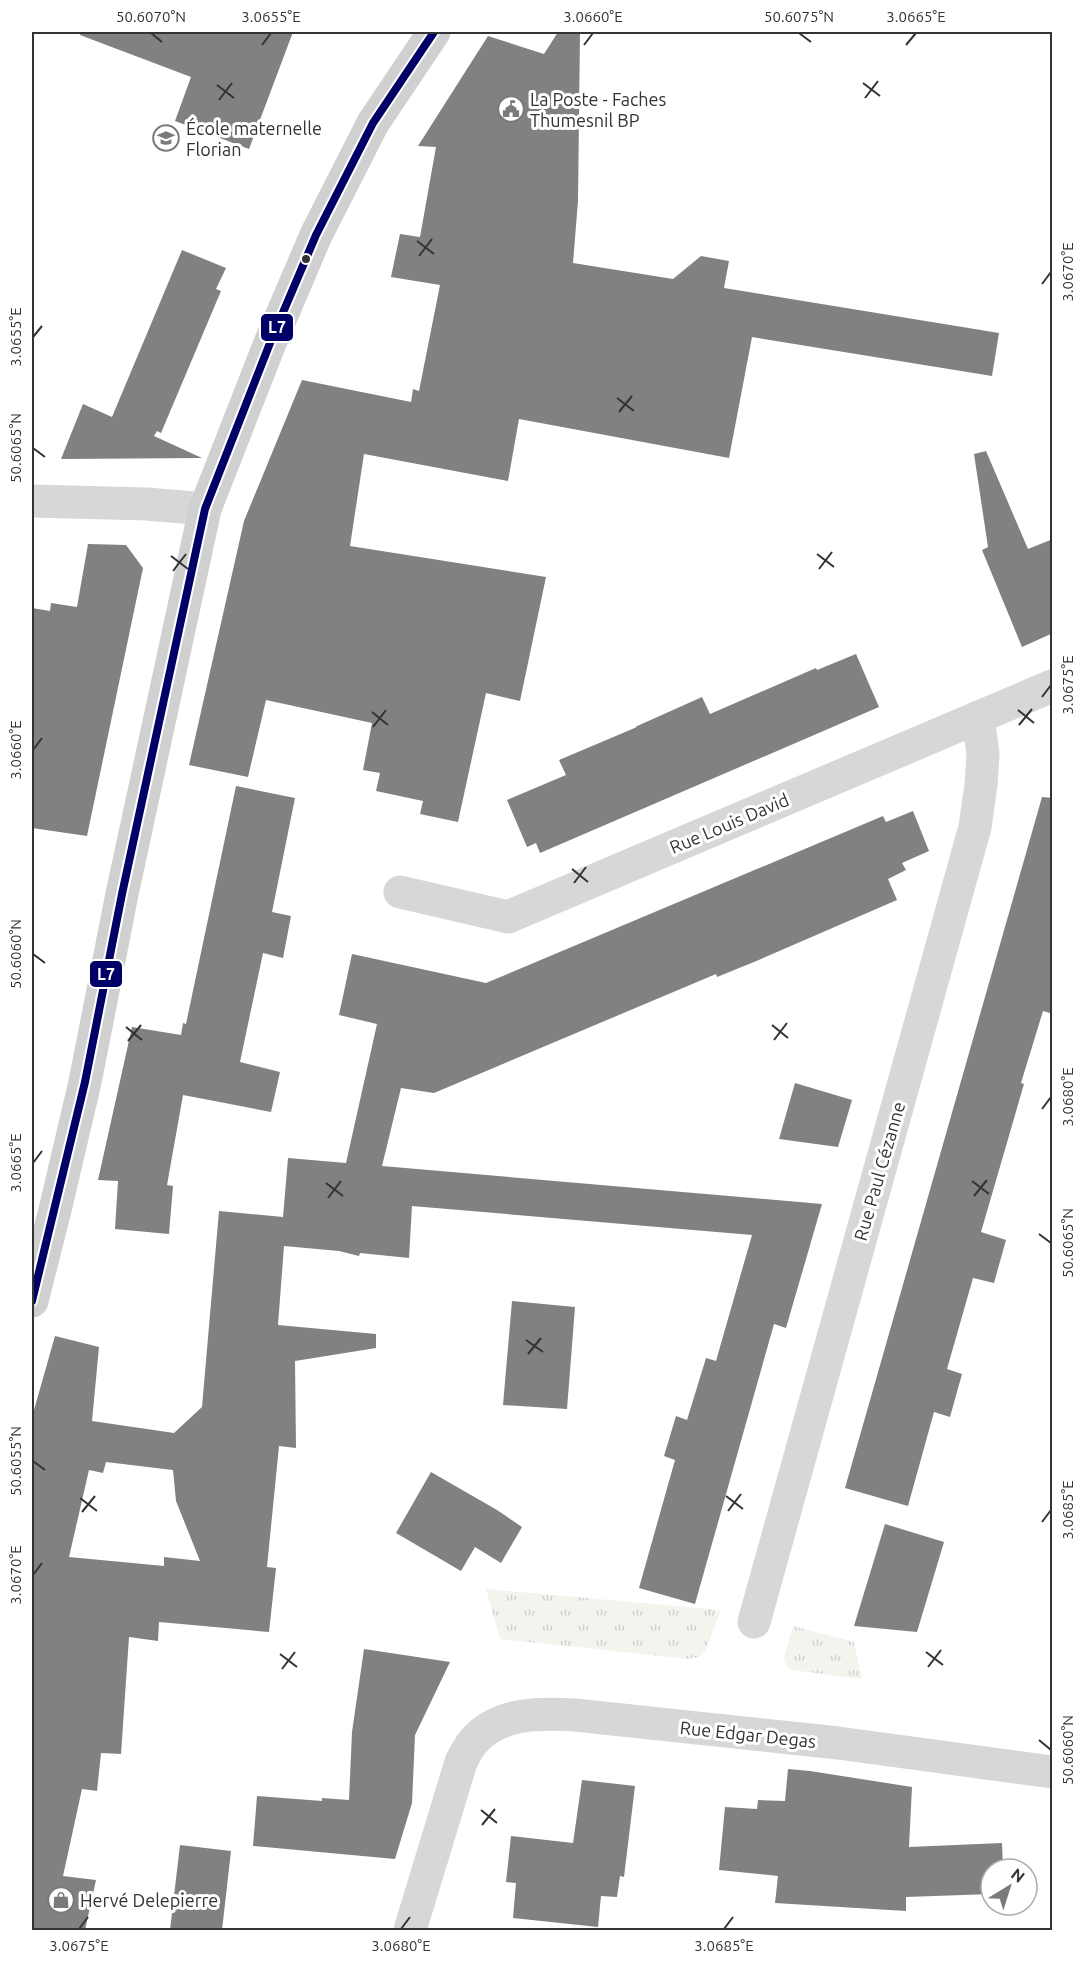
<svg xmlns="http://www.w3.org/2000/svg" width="1084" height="1962" font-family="Ubuntu,sans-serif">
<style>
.grass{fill:url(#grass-tufts)}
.building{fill:#818181;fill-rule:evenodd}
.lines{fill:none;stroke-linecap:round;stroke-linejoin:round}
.street{stroke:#d7d7d7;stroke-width:33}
.secondary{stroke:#d0d0d0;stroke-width:33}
.bus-1-casing{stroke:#fff;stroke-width:12}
.bus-1{stroke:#006;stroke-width:8}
.ticks{fill:none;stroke:#333;stroke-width:2}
.bus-dot{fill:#333;stroke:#fff;stroke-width:2}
.labels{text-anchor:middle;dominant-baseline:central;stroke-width:6;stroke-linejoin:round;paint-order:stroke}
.poi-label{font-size:18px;fill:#333;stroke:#fff;text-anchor:start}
.street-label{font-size:18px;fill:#333;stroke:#fff}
.line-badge{stroke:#fff;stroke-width:2}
.badge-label{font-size:16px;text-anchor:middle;font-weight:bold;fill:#fff}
.neatline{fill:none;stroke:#333;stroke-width:2}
.ticks-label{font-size:15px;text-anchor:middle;fill:#333}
</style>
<defs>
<pattern id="grass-tufts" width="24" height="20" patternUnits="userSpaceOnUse" patternTransform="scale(1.5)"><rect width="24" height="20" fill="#f1f5ed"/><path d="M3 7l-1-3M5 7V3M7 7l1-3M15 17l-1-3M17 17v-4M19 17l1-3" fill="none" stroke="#cfd2cc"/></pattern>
</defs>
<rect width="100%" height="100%" fill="#fff"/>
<g class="grass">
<polygon points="486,1589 721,1610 706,1649 699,1657 688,1659 500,1639"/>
<polygon points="793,1626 854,1642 862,1679 792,1670 786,1666 784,1657"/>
</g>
<g class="building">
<polygon points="81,32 293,32 249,149 175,121 191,77 80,35"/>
<polygon points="558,32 580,32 578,201 573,263 673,279 701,256 729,261 724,288 999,333 992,376 752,337 729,458 519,419 508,481 364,454 350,546 546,577 520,701 486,693 458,822 420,814 423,801 376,791 380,773 363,770 372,723 266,700 248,777 189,765 244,521 302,380 411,402 413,389 419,391 440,285 391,277 400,234 420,237 436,147 418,146 488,36 544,54"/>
<polygon points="182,250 226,268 216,289 221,291 161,433 157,431 154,436 202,458 61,459 83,404 112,417"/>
<polygon points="986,451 1028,549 1053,539 1053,633 1022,647 982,550 988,547 974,454"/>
<polygon points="88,544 126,545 143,568 87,836 32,828 32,608 50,611 51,603 77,607"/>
<polygon points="856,654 879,707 540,853 536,843 527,847 507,800 566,775 559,760 637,727 635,727 702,697 710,714 816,668 817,670"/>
<polygon points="236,786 295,798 272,912 291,916 283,958 263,953 240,1062 280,1072 271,1112 183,1095 167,1185 173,1186 169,1234 115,1229 118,1181 98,1180 132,1027 181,1035 183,1023 186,1024"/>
<polygon points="1042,797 1053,798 1053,1014 1043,1011 1021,1083 1024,1084 981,1232 1006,1240 994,1283 973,1278 947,1369 962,1374 950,1417 934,1412 908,1506 845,1488"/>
<path d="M913 811 929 851 902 863 906 870 888 879 897 900 754 962 717 977 716 974 434 1093 401 1088 382 1166 822 1204 786 1328 774 1324 695 1604 639 1588 675 1460 664 1456 676 1416 687 1420 706 1358 716 1361 752 1235 412 1206 409 1258 360 1253 359 1256 339 1251 284 1246 278 1325 376 1334V1348L295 1361 296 1448 279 1446 267 1567 276 1568 269 1632 159 1622 158 1641 129 1637 121 1754 101 1753 97 1791 82 1789 63 1876 96 1880 85 1930H32V1417L55 1336 99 1347 92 1421 174 1433 202 1407 219 1211 283 1217 288 1158 346 1163 377 1024 339 1015 352 954 486 983 883 816 886 822ZM106 1462 173 1470 176 1501 200 1561 164 1557V1566L69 1557 89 1470 103 1473Z"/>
<polygon points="795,1083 852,1100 838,1147 779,1139"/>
<polygon points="512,1301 575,1307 567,1409 503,1405"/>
<polygon points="431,1472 497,1510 522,1527 501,1563 475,1547 461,1571 396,1533"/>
<polygon points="885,1524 944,1542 917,1632 854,1626"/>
<polygon points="364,1649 450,1662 415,1735 412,1803 395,1859 253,1846 257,1796 322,1801 322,1798 349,1800 352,1732"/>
<polygon points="788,1769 810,1771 912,1787 909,1847 1002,1843 1003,1869 991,1869 991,1894 906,1897 906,1911 775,1903 778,1876 719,1870 725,1807 757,1809 758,1800 785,1801"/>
<polygon points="582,1780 635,1786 624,1877 620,1876 617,1897 601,1896 598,1927 513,1918 516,1883 506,1882 511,1836 573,1843"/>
<polygon points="180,1845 231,1851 222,1930 170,1930"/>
</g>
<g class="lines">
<g class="street">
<polyline points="32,501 147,504 205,509"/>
<polyline points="400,892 508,917 1052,686"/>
<polyline points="754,1622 975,827 981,785 983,754 978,717"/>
<path d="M410 1930 461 1762C464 1756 468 1748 473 1742 498 1712 540 1713 575 1715L838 1743 1052 1772"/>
</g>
<polyline class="secondary" points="32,1301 55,1210 85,1082 122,894 205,509 270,343 316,235 373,123 434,32"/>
<g class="bus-1-casing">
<polyline id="bus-1" points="32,1301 85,1082 122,894 205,509 270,343 316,235 373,123 434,32"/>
</g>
<use href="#bus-1" class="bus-1"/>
</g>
<path class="ticks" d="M151 33 162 42M799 33 811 42M262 45 271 33M584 45 593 33M906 45 916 33M863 83 880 96M217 85 234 98M865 98 878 81M219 100 232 83M417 241 434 254M419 256 432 239M1042 284 1051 272M33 337 42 326M617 398 634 411M619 412 632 396M33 448 45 457M817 554 834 567M171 556 188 569M819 569 832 552M173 571 186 554M1042 697 1051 685M1018 710 1034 723M372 712 388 725M1019 725 1032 709M373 727 386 710M33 750 42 738M572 869 588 882M574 883 586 867M33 954 45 963M772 1025 788 1038M126 1027 142 1040M774 1040 787 1023M128 1041 141 1025M1042 1109 1051 1097M33 1163 42 1151M972 1181 989 1194M326 1183 343 1196M974 1196 987 1180M328 1198 341 1181M1039 1234 1051 1243M526 1340 543 1352M528 1354 541 1338M33 1461 45 1470M726 1496 743 1509M80 1498 97 1511M728 1511 741 1494M82 1512 95 1496M1042 1522 1051 1510M33 1575 42 1563M926 1652 943 1665M280 1654 297 1667M928 1667 941 1650M282 1669 295 1652M1039 1740 1051 1750M481 1810 497 1823M482 1825 495 1809M79 1929 88 1917M401 1929 410 1917M724 1929 733 1917"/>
<defs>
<g id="civic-ring" transform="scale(1.35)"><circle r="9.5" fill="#fff" stroke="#7a7a7a" stroke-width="1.5"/><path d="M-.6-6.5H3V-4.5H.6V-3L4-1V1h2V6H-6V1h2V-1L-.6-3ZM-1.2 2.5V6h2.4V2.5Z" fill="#7a7a7a"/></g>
<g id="school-ring" transform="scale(1.35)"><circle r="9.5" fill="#fff" stroke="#7a7a7a" stroke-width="1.5"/><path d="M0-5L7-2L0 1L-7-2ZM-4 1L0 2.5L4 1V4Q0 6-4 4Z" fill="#7a7a7a"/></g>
<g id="shop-ring" transform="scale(1.35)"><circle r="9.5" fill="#fff" stroke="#7a7a7a" stroke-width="1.5"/><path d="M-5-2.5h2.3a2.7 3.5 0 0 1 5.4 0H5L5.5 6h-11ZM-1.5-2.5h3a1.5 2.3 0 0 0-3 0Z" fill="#7a7a7a"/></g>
</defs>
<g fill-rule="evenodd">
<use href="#civic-ring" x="511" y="109"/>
<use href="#school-ring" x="166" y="138"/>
<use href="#shop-ring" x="61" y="1900"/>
</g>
<circle class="bus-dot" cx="306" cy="259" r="5"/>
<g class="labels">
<g class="poi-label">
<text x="530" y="99">La Poste - Faches<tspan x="530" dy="21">Thumesnil BP</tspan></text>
<text x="186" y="128">École maternelle<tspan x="186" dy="21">Florian</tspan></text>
<text x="80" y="1900">Hervé Delepierre</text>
</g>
<g class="street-label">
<text transform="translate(729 823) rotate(-23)">Rue Louis David</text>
<text transform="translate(879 1171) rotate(-74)">Rue Paul Cézanne</text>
<text transform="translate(748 1734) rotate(6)">Rue Edgar Degas</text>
</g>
</g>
<g class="line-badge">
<rect x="260" y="313" width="34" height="29" rx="6" fill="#006"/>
<rect x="89" y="960" width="34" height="28" rx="6" fill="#006"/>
</g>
<g class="badge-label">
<text x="277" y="333">L7</text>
<text x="106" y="980">L7</text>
</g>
<rect width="1084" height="1962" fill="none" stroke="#ffffff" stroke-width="66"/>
<g transform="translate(1009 1887) rotate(38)"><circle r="28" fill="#ffffff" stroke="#adadad" stroke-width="1.5"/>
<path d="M0-4.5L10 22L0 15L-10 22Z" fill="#7a7a7a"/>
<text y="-9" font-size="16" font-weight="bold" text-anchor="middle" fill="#333333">N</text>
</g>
<rect x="33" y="33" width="1018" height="1896" class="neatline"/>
<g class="ticks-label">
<text x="151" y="22">50.6070°N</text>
<text x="271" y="22">3.0655°E</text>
<text x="593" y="22">3.0660°E</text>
<text x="799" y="22">50.6075°N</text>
<text x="916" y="22">3.0665°E</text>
<text transform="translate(1068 272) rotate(-90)" y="5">3.0670°E</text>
<text transform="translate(16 337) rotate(-90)" y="5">3.0655°E</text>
<text transform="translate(16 448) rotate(-90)" y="5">50.6065°N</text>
<text transform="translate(1068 685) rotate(-90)" y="5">3.0675°E</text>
<text transform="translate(16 750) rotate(-90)" y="5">3.0660°E</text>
<text transform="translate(16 954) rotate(-90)" y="5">50.6060°N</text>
<text transform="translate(1068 1097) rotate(-90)" y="5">3.0680°E</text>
<text transform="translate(16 1163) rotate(-90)" y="5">3.0665°E</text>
<text transform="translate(1068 1243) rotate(-90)" y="5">50.6065°N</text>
<text transform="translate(16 1461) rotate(-90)" y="5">50.6055°N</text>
<text transform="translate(1068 1510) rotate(-90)" y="5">3.0685°E</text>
<text transform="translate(16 1575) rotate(-90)" y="5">3.0670°E</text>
<text transform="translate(1068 1750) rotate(-90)" y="5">50.6060°N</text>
<text x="79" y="1951">3.0675°E</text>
<text x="401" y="1951">3.0680°E</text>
<text x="724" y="1951">3.0685°E</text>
</g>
</svg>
